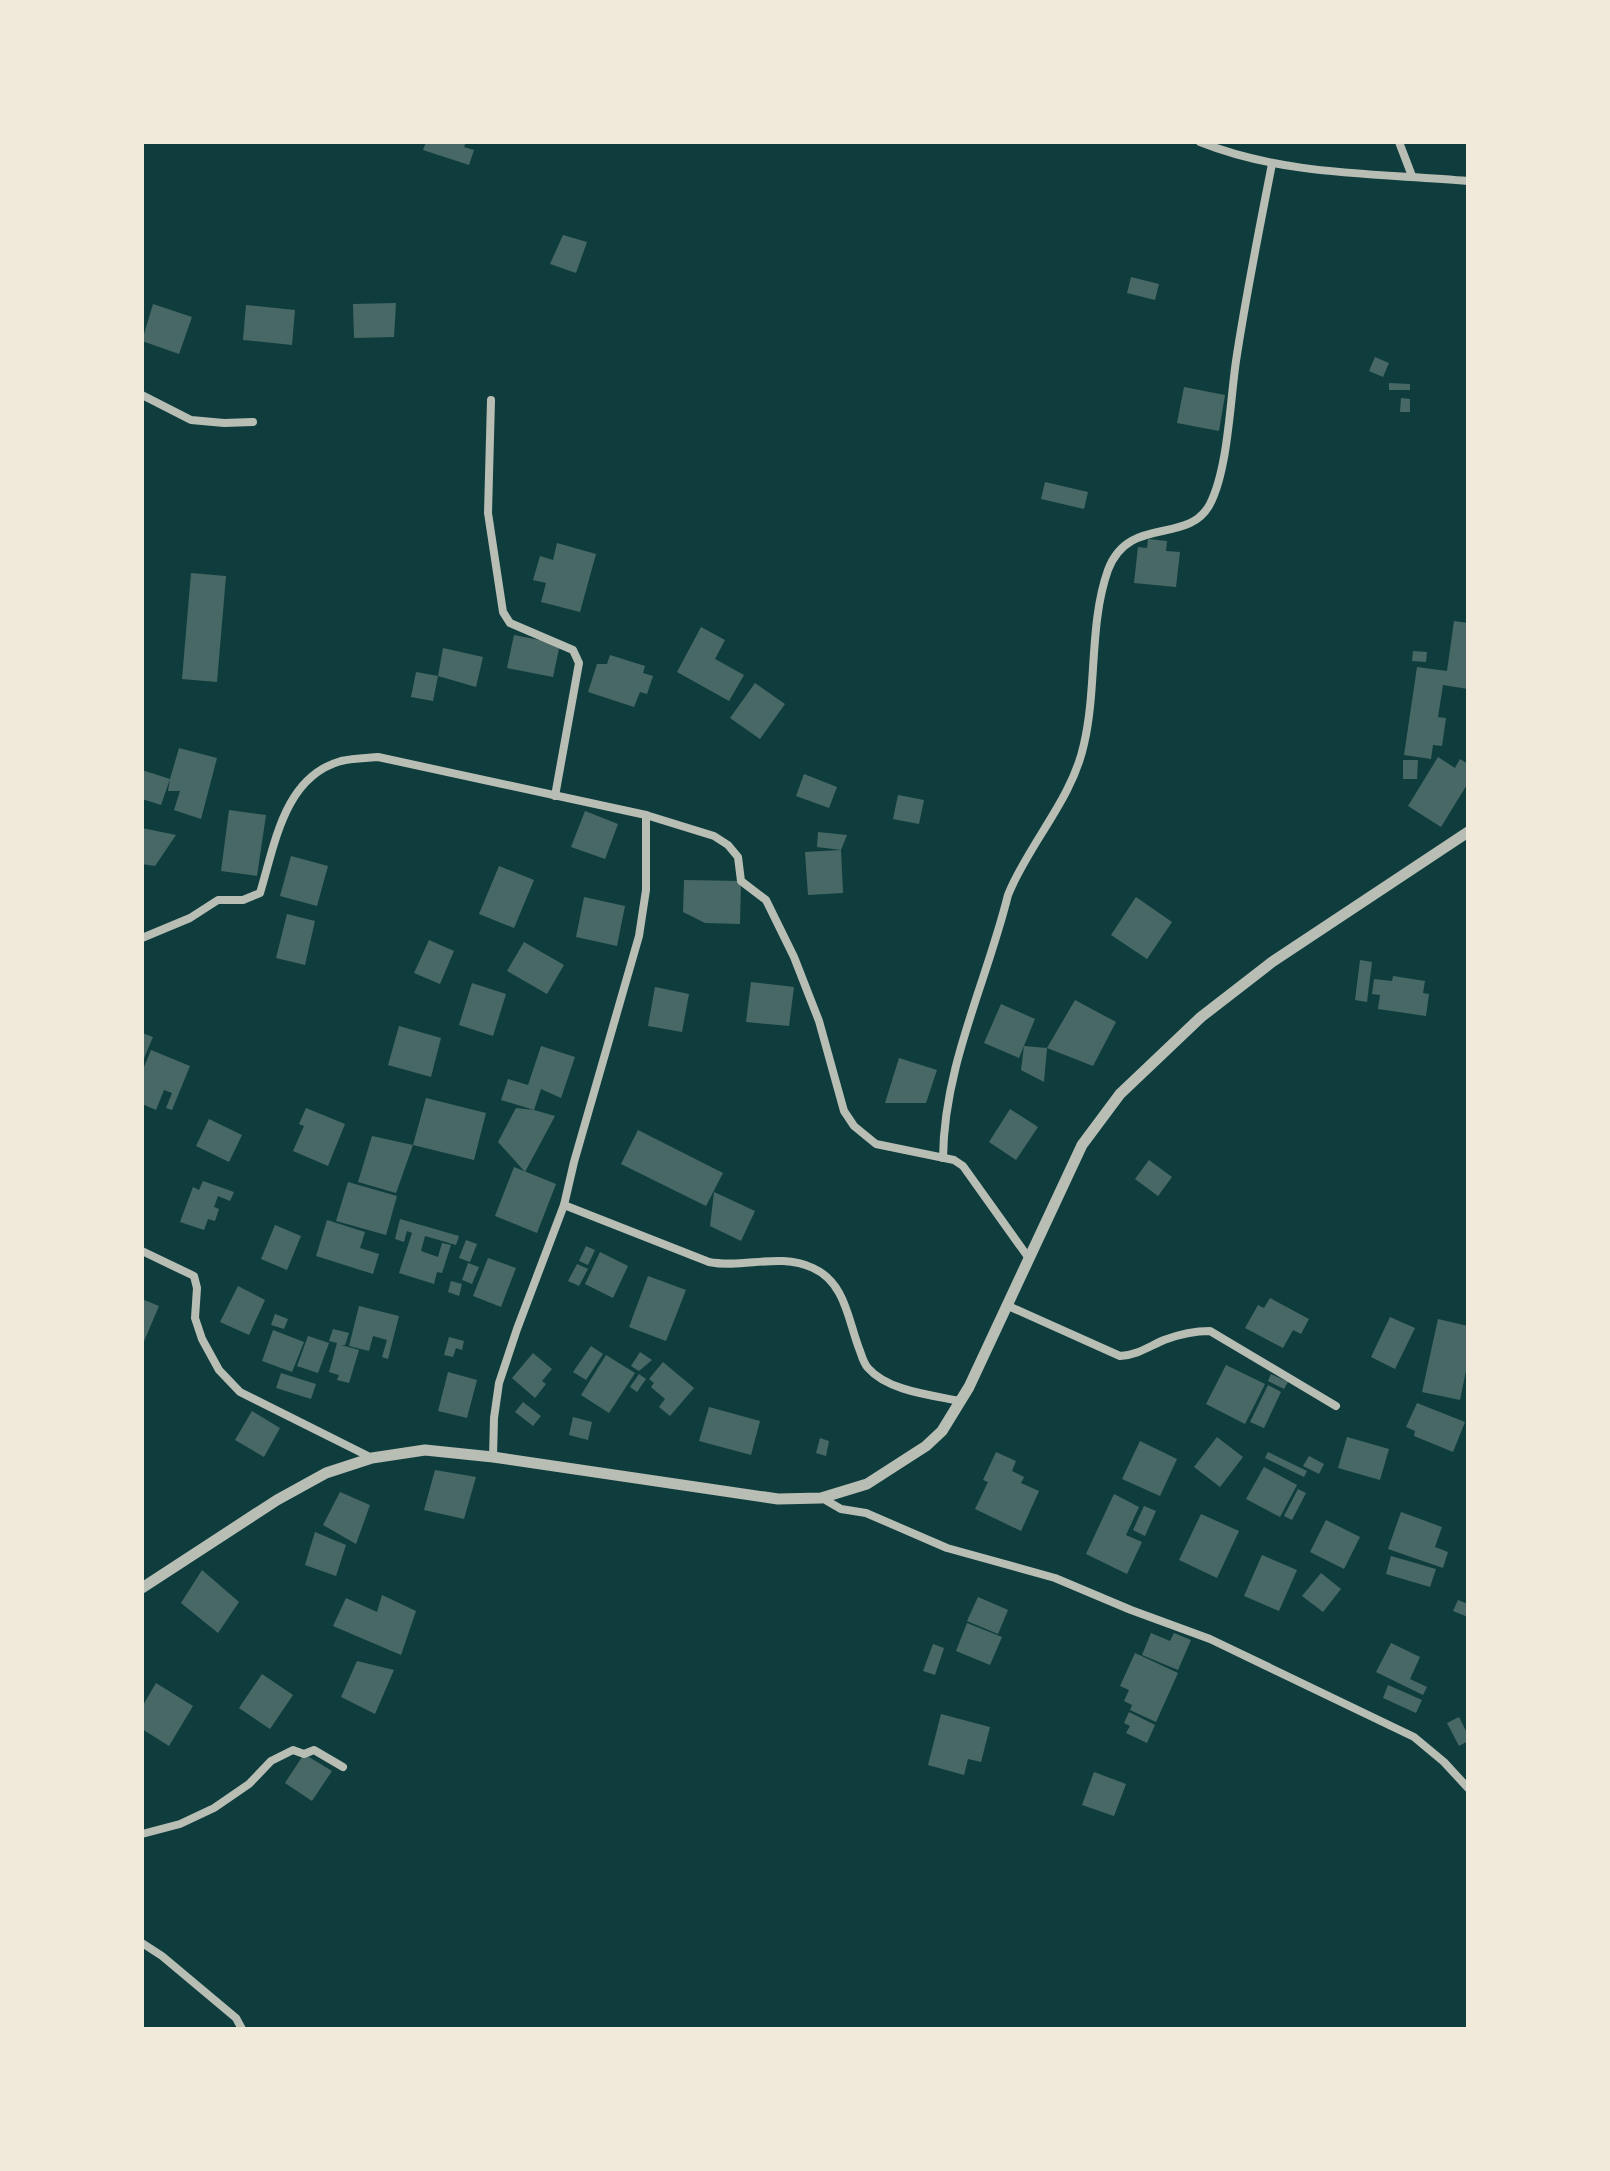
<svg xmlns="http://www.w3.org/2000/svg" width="1610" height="2171" font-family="'Alegreya Sans',sans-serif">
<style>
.building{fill:#486865}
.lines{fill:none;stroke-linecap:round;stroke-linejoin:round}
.minor{stroke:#b8beb3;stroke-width:8}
.tertiary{stroke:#b8beb3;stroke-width:11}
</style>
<rect width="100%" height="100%" fill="#0f3d3e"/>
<g class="building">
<polygon points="426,142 466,142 464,147 474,150 469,165 423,150"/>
<polygon points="563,235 587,242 576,273 550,264"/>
<polygon points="1131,277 1159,284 1155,300 1127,293"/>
<polygon points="396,303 394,337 354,338 353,304"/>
<polygon points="153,304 192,317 179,354 142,341"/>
<polygon points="246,305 295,310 292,345 243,340"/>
<polygon points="1375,357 1389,363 1383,377 1369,371"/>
<polygon points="1389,383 1410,384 1410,390 1389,390"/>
<polygon points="1184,387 1225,395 1219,431 1177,423"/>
<polygon points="1401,398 1410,399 1410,412 1400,412"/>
<polygon points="1045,482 1088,492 1084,509 1041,499"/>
<polygon points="1148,539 1167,541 1166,551 1180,552 1176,587 1134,583 1138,547 1147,548"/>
<polygon points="557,543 596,554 580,612 541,602 546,583 533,580 540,556 553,560"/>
<polygon points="191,573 226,576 217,682 182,679"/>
<polygon points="1454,621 1468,623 1468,689 1443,685 1438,717 1446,718 1442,746 1433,745 1431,759 1404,755 1417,667 1447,671"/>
<polygon points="701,627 725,640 715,659 744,675 729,701 677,672"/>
<polygon points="514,635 560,644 553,677 507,668"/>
<polygon points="443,648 483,657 476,687 438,676"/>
<polygon points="1413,651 1427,652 1426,662 1412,661"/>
<polygon points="610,655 645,666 643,673 653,676 647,694 640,692 634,707 588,692 597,664 607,664"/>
<polygon points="416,672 438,676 433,701 411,697"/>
<polygon points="755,683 785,704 760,739 730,718"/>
<polygon points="179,748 217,758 201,819 174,810 180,791 168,791 170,779 161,805 142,799 142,770 170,779"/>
<polygon points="1438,757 1455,768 1460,759 1468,764 1468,783 1441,827 1408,806"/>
<polygon points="1403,760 1418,760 1417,779 1403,779"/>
<polygon points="804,774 837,787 829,808 796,796"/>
<polygon points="898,795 924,800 919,824 893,819"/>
<polygon points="229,810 266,815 257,876 221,871"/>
<polygon points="585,811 618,824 605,859 571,847"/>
<polygon points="142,828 176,835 155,866 142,864"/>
<polygon points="818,832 847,835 841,850 817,847"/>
<polygon points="841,850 843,893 808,895 805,852"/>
<polygon points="291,856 328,866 317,906 280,896"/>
<polygon points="499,866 534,880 514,928 479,914"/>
<polygon points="684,880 741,881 740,924 705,923 683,912"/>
<polygon points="584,897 625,906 617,946 576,937"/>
<polygon points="1136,897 1172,922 1147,959 1111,935"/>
<polygon points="287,914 315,921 305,965 276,958"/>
<polygon points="429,940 454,951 440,984 414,973"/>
<polygon points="524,942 564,965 547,994 507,971"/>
<polygon points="1360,960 1372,962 1367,1002 1355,1000"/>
<polygon points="1393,976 1425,981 1423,993 1429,994 1426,1016 1378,1009 1380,995 1372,994 1374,979 1392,981"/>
<polygon points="751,982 794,987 789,1026 746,1022"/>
<polygon points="472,983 506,994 493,1036 459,1025"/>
<polygon points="655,987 689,994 682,1032 648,1026"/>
<polygon points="1075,1000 1116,1022 1093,1066 1047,1048"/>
<polygon points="1001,1004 1035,1019 1019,1058 984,1043"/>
<polygon points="399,1026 441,1038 431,1077 388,1065"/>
<polygon points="142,1033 153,1037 142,1063"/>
<polygon points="541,1046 575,1057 561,1098 541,1089 534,1110 555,1116 525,1172 498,1142 516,1108 534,1110 501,1100 508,1079 528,1085"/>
<polygon points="1024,1046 1047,1048 1044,1082 1021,1070"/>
<polygon points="151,1050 190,1066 172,1110 166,1108 172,1093 164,1090 156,1110 142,1104 142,1072"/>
<polygon points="899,1058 937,1070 926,1103 885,1103"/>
<polygon points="426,1098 486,1113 474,1160 413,1145 396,1193 358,1182 372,1136 413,1145"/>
<polygon points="306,1108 345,1124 328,1166 293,1151 304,1126 299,1124"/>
<polygon points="1010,1109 1038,1127 1016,1160 989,1142"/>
<polygon points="209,1119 242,1135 229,1162 196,1146"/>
<polygon points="638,1130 723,1173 706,1206 621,1164"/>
<polygon points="1149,1160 1172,1177 1158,1196 1135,1179"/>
<polygon points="514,1167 556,1184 537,1233 495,1216"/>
<polygon points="203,1181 234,1192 230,1201 218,1196 214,1207 219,1209 215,1221 208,1219 204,1230 180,1222 193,1187 199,1190"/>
<polygon points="348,1182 397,1196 386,1235 336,1221"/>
<polygon points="714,1192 755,1211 741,1241 710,1226"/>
<polygon points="400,1219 459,1236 456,1245 425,1236 421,1251 438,1257 442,1243 451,1245 442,1273 437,1272 434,1284 399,1273 412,1233 407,1231 404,1242 395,1239"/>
<polygon points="327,1220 365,1232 360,1248 379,1254 373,1274 316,1256"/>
<polygon points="275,1225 301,1236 287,1270 261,1259"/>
<polygon points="466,1240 477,1244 470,1262 459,1258"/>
<polygon points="586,1246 595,1250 588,1265 579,1261"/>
<polygon points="600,1252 628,1266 613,1298 585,1284"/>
<polygon points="488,1258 516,1268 501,1307 473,1296"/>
<polygon points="468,1263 479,1267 472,1284 462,1280"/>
<polygon points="577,1264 588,1269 579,1286 568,1281"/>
<polygon points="648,1276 686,1290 666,1341 629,1327"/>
<polygon points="451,1281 462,1284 459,1296 448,1292"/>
<polygon points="238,1286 265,1300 249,1335 220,1322"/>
<polygon points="1270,1298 1309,1319 1301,1334 1293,1330 1283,1348 1245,1328 1258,1305 1264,1308"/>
<polygon points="142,1299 159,1306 142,1346"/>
<polygon points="359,1306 399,1316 388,1359 382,1357 387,1340 373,1336 369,1351 349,1346"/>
<polygon points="275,1314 288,1319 284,1329 271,1325"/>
<polygon points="1390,1317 1415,1328 1395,1369 1371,1357"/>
<polygon points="1438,1319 1468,1326 1468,1361 1460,1400 1422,1392"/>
<polygon points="333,1329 349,1333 345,1345 341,1345 359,1350 349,1383 337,1380 339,1375 329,1372 337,1343 329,1341"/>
<polygon points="273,1330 304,1342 292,1372 262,1361"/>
<polygon points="308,1336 329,1343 318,1373 297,1366"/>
<polygon points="449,1337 464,1341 462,1350 456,1348 453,1357 444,1355"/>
<polygon points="591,1346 603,1354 586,1380 573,1372"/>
<polygon points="640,1352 652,1360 639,1371 631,1366"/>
<polygon points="533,1353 552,1369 542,1381 546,1384 535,1398 512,1378"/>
<polygon points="606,1355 635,1373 609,1413 581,1395"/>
<polygon points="663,1362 694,1388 670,1416 659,1407 665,1399 651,1387 654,1383 649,1379"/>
<polygon points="1226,1365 1265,1384 1245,1424 1206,1404"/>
<polygon points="448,1372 477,1380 467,1418 438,1411"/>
<polygon points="281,1373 316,1384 311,1399 276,1388"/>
<polygon points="639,1374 646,1379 637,1392 630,1387"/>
<polygon points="1271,1374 1288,1382 1284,1389 1268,1381"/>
<polygon points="1268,1385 1281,1392 1264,1428 1250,1422"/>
<polygon points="523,1402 541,1416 533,1426 515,1412"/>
<polygon points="1417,1403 1465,1422 1453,1452 1414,1436 1415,1431 1406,1427"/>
<polygon points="709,1407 760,1421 751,1455 699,1441"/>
<polygon points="252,1411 280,1428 264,1457 235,1440"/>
<polygon points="573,1417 592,1422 588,1440 569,1435"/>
<polygon points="1217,1437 1243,1457 1220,1487 1194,1467"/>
<polygon points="1347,1437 1389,1449 1380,1480 1338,1468"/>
<polygon points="820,1438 829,1441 826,1456 816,1453"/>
<polygon points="1140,1441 1177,1459 1160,1496 1122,1479"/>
<polygon points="996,1452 1016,1461 1012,1471 1024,1477 1021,1483 1039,1491 1021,1531 975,1509 988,1482 983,1480"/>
<polygon points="1268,1452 1307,1471 1304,1477 1265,1458"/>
<polygon points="1309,1456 1324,1464 1319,1474 1303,1466"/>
<polygon points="1264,1467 1297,1485 1280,1517 1246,1499"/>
<polygon points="435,1470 476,1477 464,1519 424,1510"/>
<polygon points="1298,1489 1306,1493 1292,1520 1284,1516"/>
<polygon points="340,1492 370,1505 356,1544 323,1525"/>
<polygon points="1114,1494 1139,1507 1126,1535 1142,1542 1127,1574 1086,1554"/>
<polygon points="1144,1506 1156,1511 1145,1536 1133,1530"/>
<polygon points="1401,1512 1442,1527 1435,1547 1448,1552 1443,1568 1388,1549"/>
<polygon points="1201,1514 1239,1531 1217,1578 1179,1560"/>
<polygon points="1326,1520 1360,1537 1344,1569 1310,1552"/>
<polygon points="315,1532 346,1545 336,1576 305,1565"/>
<polygon points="1262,1555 1297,1570 1279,1611 1244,1596"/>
<polygon points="1391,1556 1436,1569 1430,1587 1386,1574"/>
<polygon points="202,1570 239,1602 218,1633 181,1603"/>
<polygon points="1321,1573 1341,1589 1323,1612 1302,1596"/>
<polygon points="382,1595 416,1611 401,1655 333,1626 346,1598 377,1612"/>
<polygon points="978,1597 1008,1610 998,1634 967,1621"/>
<polygon points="1458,1600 1468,1604 1468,1617 1453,1611"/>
<polygon points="967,1623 1002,1637 990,1665 956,1651"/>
<polygon points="1151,1633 1170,1641 1174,1633 1191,1640 1178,1670 1142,1655"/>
<polygon points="1391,1643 1420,1657 1410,1679 1427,1687 1423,1695 1376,1672"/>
<polygon points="933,1644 944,1648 935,1675 923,1671"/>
<polygon points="1135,1653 1178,1673 1156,1722 1130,1710 1132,1705 1124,1701 1129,1690 1120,1686"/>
<polygon points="357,1661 394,1670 375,1714 341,1697"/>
<polygon points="262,1674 293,1695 270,1729 239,1708"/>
<polygon points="156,1683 193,1706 169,1746 142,1729 142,1707"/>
<polygon points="1388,1685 1422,1700 1416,1713 1383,1698"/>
<polygon points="1129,1712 1155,1725 1147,1743 1126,1733 1130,1726 1124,1723"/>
<polygon points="941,1714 990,1727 981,1762 968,1759 964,1775 928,1765"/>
<polygon points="1459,1717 1468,1735 1468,1741 1459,1746 1447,1723"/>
<polygon points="304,1754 332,1771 312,1801 285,1783"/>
<polygon points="1094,1772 1126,1784 1114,1816 1082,1805"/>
</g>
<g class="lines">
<g class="minor">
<path d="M1200 142C1285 176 1377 173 1468 181"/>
<polyline points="1399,142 1412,176"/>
<polyline points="142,395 191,420 224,423 253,422"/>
<polyline points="491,400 488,513 503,612 510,623 573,650 579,663 555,796"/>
<path d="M142 938 190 918 218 900H243L260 893C275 844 284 777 341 761 353 758 366 758 378 757L646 815 714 836 728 845 738 857 741 881 766 900 794 957 819 1021 844 1111 854 1126 876 1144 954 1160 963 1166 1028 1257"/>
<path d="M943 1158C944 1065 986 984 1008 895 1029 843 1072 800 1084 744 1097 689 1089 623 1108 570 1129 514 1188 546 1210 504 1228 469 1230 402 1236 361 1246 295 1259 230 1272 164"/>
<path d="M564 1205 709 1262C744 1269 779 1252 813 1268 846 1283 848 1321 860 1351 862 1357 864 1364 868 1368 888 1391 931 1395 960 1401"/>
<polyline points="142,1251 194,1276 197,1288 195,1318 202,1339 219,1370 240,1392 372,1458"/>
<path d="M1006 1305 1120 1356C1137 1355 1148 1347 1164 1340 1180 1334 1194 1331 1210 1331L1336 1406"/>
<polyline points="493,1457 494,1418 499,1383 517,1329 564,1205 574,1162 639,936 646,890 646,815"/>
<polyline points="822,1498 841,1509 866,1513 947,1548 1055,1578 1131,1610 1210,1639 1414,1737 1444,1762 1468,1788"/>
<polyline points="142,1834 180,1824 214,1808 249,1784 271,1761 293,1750 304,1754 314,1750 343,1767"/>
<polyline points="142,1943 162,1956 236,2018 242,2029"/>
</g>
<polyline class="tertiary" points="142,1588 277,1500 326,1473 372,1458 425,1450 493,1457 778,1499 821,1498 867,1484 926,1446 942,1431 969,1387 1082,1145 1120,1094 1201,1017 1272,962 1468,832"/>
</g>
<rect width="1610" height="2171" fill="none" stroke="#f1e9da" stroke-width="288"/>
</svg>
